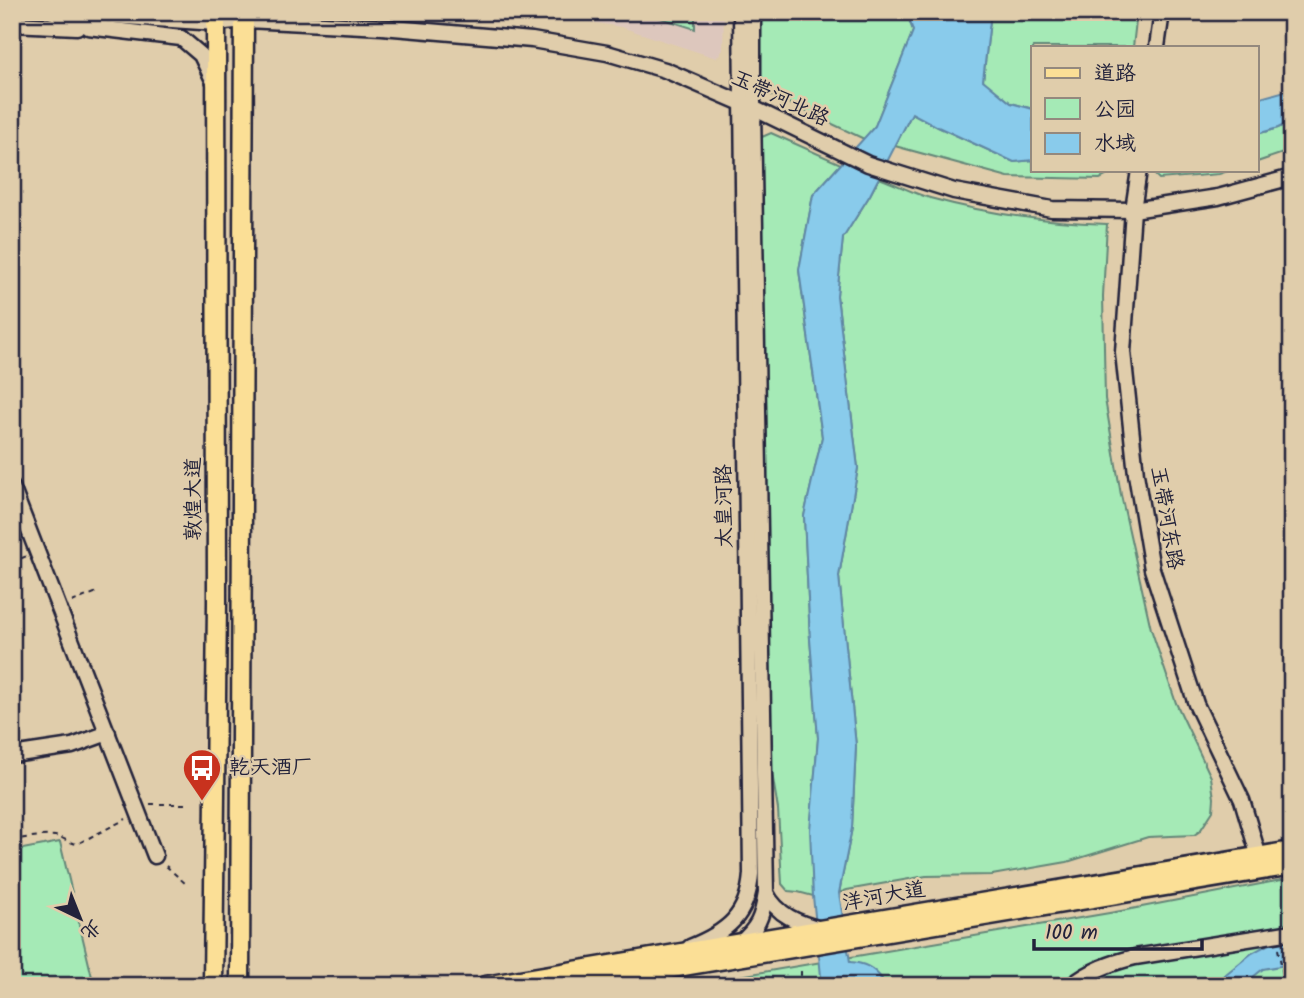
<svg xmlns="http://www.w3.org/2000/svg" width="1304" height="998" font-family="Kalam,'LXGW WenKai TC',sans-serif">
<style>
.built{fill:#ddc7bd}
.green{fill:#a5eab6;stroke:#648678;stroke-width:2}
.water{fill:#89cbeb;stroke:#6087a5;stroke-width:2}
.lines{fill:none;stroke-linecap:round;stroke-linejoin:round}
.minor-casing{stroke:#22223b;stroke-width:19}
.major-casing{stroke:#22223b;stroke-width:23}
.path{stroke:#22223b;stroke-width:2;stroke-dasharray:5 5;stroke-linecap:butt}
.minor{stroke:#e0cdab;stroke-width:14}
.major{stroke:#fbdf96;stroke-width:18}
.labels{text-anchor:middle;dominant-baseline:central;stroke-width:5;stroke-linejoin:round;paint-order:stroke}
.street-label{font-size:21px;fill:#22223b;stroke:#e0cdab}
.poi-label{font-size:21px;fill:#22223b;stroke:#e0cdab;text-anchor:start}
</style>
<rect width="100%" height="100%" fill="#e0cdab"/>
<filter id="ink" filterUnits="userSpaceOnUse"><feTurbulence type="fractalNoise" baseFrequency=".0143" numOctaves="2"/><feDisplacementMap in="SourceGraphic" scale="14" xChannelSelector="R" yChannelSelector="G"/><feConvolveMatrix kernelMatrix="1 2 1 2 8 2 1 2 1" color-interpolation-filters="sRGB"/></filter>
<g filter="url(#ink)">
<polygon class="built" points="529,12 724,12 723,50 716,58 621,27"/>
<g class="green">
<polygon points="642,12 695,12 695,29"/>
<polygon points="757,12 907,12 913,31 875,126 864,139 763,91 757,82"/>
<polygon points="991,12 1137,12 1133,47 1033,47 1033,109 1011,103 983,81"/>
<polygon points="912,113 938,127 1014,162 1033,160 1033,170 1116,170 1116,171 1100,179 1008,177 895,146"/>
<polygon points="1292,121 1292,150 1257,162 1257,134 1278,128"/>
<polygon points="771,133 841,164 813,195 799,270 822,437 804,516 810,639 818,738 811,824 813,896 798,892 788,891 782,884 778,809 771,767 762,358 761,147 762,137"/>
<polygon points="1150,170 1231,170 1219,174 1159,179"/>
<path d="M879 178C896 184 913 193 930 198 988 214 1046 222 1107 224L1103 296 1105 399 1121 495 1151 629 1176 703 1211 777 1214 798 1213 811 1200 831 1194 835 1148 837 1067 862 992 875 926 876 847 890 839 893 852 828 856 746 839 576 858 468 837 295 843 238 870 195Z"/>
<polygon points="60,842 92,977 54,986 12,986 12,851"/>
<polygon points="1292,878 1292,986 681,986 1121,911"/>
</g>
<g class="water">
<path d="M907 12H991L983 80 1011 103 1033 109V160L1014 162 938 127 912 113 870 195 843 238 837 296 858 468 839 576 856 746 852 828 839 893 850 962C864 963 873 967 882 979L877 986H822L813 896 810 830 818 738 810 639 804 516 822 437 799 270 813 195 875 126 913 31Z"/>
<polygon points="1292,89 1292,121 1278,128 1257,134 1257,99"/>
<polygon points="1281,941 1292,942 1292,964 1263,969 1242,986 1211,986 1252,953 1267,945"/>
</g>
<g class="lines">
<g class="minor-casing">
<g id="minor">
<polyline points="53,12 216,23 244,20 382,27 532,40 607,53 665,70 753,108 868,164 954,191 1052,209 1133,210 1218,197 1292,177"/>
<path d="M753 12V108L766 893C777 915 798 923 821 929"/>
<polyline points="64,18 88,27 181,38 201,55 216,86"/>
<polyline points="12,24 77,27"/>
<polyline points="1157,47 1162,12"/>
<polyline points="1139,170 1133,210 1123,352 1136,474 1152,569 1196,704 1242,800 1259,857"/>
<polyline points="12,487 155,856"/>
<polyline points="12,755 72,746 108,733"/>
<path d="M739 944C758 928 762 918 766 893"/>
<path d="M690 947C727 932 748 916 751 874L741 12"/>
<path d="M1071 986C1091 970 1111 963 1135 957L1292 932"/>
</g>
</g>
<g class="major-casing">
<g id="major">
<polyline points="213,986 217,602 216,12"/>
<polyline points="240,986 244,12"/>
<polyline points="485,986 1292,851"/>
<polyline points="576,986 690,965 1292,865"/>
</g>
</g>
<g class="path">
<polyline points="12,562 27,556"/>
<polyline points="72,602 97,592"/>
<polyline points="150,804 190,804"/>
<path d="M12 840C26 838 41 835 55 836 63 837 69 843 77 844L126 819"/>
<polyline points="166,866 186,884"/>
<polyline points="1278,949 1283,974"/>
<polyline points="801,986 801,971"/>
</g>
<use href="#minor" class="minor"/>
<use href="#major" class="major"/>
</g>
</g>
<defs>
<g id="bus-pin" transform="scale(2.0125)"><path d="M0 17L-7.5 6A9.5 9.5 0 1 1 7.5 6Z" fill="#c8321e" stroke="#e0cdab"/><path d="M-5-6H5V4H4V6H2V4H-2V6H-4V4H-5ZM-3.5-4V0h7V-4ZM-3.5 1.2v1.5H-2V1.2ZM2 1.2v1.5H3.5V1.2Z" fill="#fff"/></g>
</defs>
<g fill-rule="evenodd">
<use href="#bus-pin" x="202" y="768"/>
</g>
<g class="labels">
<g class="street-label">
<text transform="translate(780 99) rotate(25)">玉带河北路</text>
<text transform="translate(194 499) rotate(-90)">敦煌大道</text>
<text transform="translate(725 506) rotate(-91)">太皇河路</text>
<text transform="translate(1166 518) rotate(80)">玉带河东路</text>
<text transform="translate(884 897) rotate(-10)">洋河大道</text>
</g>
<g class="poi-label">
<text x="229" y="768">乾天酒厂</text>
</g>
</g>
<rect width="1304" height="998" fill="none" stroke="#e0cdab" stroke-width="42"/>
<rect x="21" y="21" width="1262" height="956" fill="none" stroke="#22223b" stroke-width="2.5" filter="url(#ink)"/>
<rect x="1031" y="46" width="228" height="126" fill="#e0cdab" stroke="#94897e" stroke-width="2"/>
<rect x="1045" y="68" width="35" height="10" fill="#fbdf96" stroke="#94897e" stroke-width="2"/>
<text x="1094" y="80" font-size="21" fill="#22223b">道路</text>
<rect x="1045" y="98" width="35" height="21" fill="#a5eab6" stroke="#94897e" stroke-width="2"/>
<text x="1094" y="116" font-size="21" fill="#22223b">公园</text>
<rect x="1045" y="133" width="35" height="21" fill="#89cbeb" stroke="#94897e" stroke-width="2"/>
<text x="1094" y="150" font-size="21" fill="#22223b">水域</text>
<g transform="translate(80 918) rotate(137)" stroke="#e0cdab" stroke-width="5" paint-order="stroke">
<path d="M0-5L12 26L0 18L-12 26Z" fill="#22223b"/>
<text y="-10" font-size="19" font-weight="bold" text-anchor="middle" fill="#22223b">北</text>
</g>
<path d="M1034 939v10h168v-10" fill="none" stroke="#22223b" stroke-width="3.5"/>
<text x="1045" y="939" font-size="21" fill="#22223b" stroke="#e0cdab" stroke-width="5" paint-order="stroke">100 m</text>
</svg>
